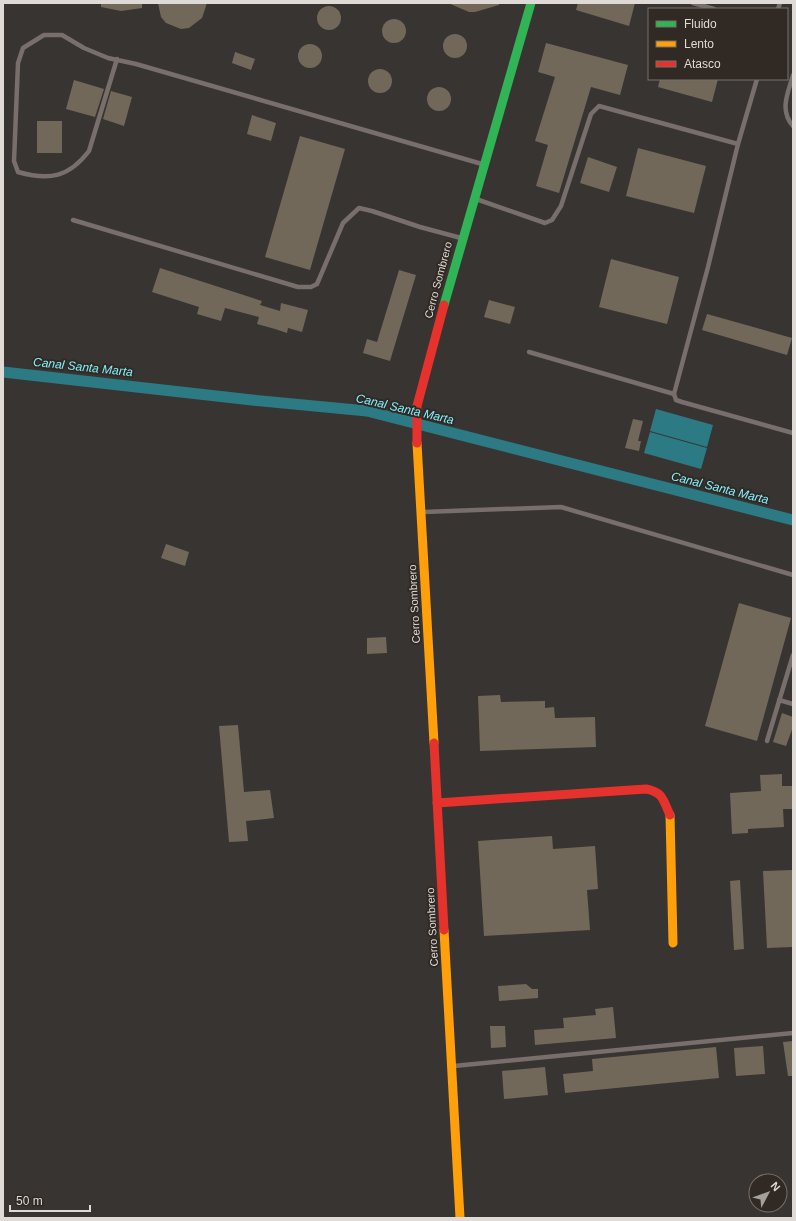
<svg xmlns="http://www.w3.org/2000/svg" width="796" height="1221" font-family="Arial,sans-serif">
<style>
.water{fill:#2c7a83}
.lines{fill:none;stroke-linecap:round;stroke-linejoin:round}
.canal{stroke:#2c7a83;stroke-width:11}
.building{fill:#72685a}
.lane{stroke:#786e6c;stroke-width:4.5}
.fast{stroke:#30b455;stroke-width:9}
.slow{stroke:#ff9f0a;stroke-width:9}
.jam{stroke:#e5322d;stroke-width:9}
.labels{text-anchor:middle;dominant-baseline:central;stroke-width:4;stroke-linejoin:round;paint-order:stroke}
.street-label{font-size:11px;fill:#dfdad6;stroke:#312a24}
.water-label{font-size:12px;font-style:italic;fill:#80f1ff;stroke:#312a24}
</style>
<rect width="100%" height="100%" fill="#383431"/>
<g class="water">
<polygon points="656,409 713,425 707,447 650,431"/>
<polygon points="650,432 707,448 701,469 644,453"/>
</g>
<g class="lines">
<polyline class="canal" points="3,372 252,400 367,411 793,520"/>
</g>
<g class="building">
<polygon points="101,3 142,3 142,8 121,11 101,7"/>
<polygon points="158,3 207,3 202,18 189,28 181,29 166,23 161,17"/>
<polygon points="448,3 499,3 499,5 475,12 469,12"/>
<polygon points="578,3 635,3 629,26 576,10"/>
<circle cx="329" cy="18" r="12"/>
<circle cx="394" cy="31" r="12"/>
<circle cx="455" cy="46" r="12"/>
<polygon points="546,43 628,65 620,95 591,87 559,193 536,186 548,145 535,141 555,77 538,72"/>
<circle cx="310" cy="56" r="12"/>
<polygon points="235,52 255,59 251,70 232,63"/>
<circle cx="380" cy="81" r="12"/>
<polygon points="660,79 718,79 712,102 658,87"/>
<polygon points="74,80 104,89 95,117 66,109"/>
<circle cx="439" cy="99" r="12"/>
<polygon points="111,91 132,97 124,126 103,119"/>
<polygon points="252,115 276,123 271,141 247,134"/>
<rect x="37" y="121" width="25" height="32"/>
<polygon points="300,136 345,149 310,270 265,257"/>
<polygon points="638,148 706,166 694,213 626,196"/>
<polygon points="588,157 617,167 609,192 580,183"/>
<polygon points="611,259 679,277 667,324 599,307"/>
<polygon points="160,268 262,301 260,305 280,311 281,303 308,310 302,332 288,328 287,333 275,329 257,324 259,317 225,308 221,321 197,314 199,307 152,292"/>
<polygon points="399,270 416,275 390,361 363,353 367,339 377,342"/>
<polygon points="489,300 515,307 510,324 484,317"/>
<polygon points="707,314 792,338 787,355 702,330"/>
<polygon points="633,419 643,421 638,441 641,441 639,451 625,448"/>
<polygon points="166,544 189,552 185,566 161,558"/>
<polygon points="739,603 791,618 757,741 705,726"/>
<polygon points="386,637 387,653 367,654 367,638"/>
<polygon points="500,695 501,702 545,701 545,708 554,707 555,718 595,717 596,747 480,751 478,696"/>
<polygon points="782,713 793,717 793,727 786,746 773,742"/>
<polygon points="238,725 244,792 270,790 274,818 246,821 248,841 229,842 219,726"/>
<polygon points="782,774 782,786 793,786 793,809 783,809 784,827 748,829 748,833 732,834 730,793 761,791 760,775"/>
<polygon points="552,836 553,849 595,846 598,889 587,890 590,930 484,936 478,841"/>
<polygon points="793,870 793,947 767,948 763,871"/>
<polygon points="740,880 744,949 734,950 730,881"/>
<polygon points="526,984 532,989 538,989 538,998 499,1001 498,986"/>
<polygon points="613,1007 616,1038 535,1045 534,1030 564,1028 563,1018 596,1015 595,1009"/>
<polygon points="490,1026 505,1026 506,1047 491,1048"/>
<polygon points="793,1041 793,1076 788,1076 783,1042"/>
<polygon points="763,1046 765,1074 736,1076 734,1048"/>
<polygon points="716,1047 719,1078 565,1093 563,1074 593,1071 592,1059"/>
<polygon points="545,1067 548,1095 504,1099 502,1071"/>
</g>
<g class="lines">
<g class="lane">
<polyline points="693,3 714,9"/>
<polyline points="778,9 780,3"/>
<path d="M117 59 89 151C69 177 50 181 18 172L14 161 18 63 23 48 44 35H62L84 48 108 58 136 64 482 164"/>
<path d="M793 75C788 93 779 110 793 126"/>
<polyline points="738,144 757,79"/>
<polyline points="476,199 545,223 552,220 561,206 591,114 599,106 738,144 708,267 674,394 676,400 682,402 793,433"/>
<polyline points="73,220 298,287 311,287 317,284 343,223 359,208 372,211 420,227 461,238"/>
<polyline points="529,352 674,394"/>
<polyline points="423,512 561,507 793,575"/>
<polyline points="779,700 793,704"/>
<polyline points="767,741 793,655"/>
<polyline points="454,1066 793,1033"/>
</g>
<polyline class="fast" points="444,305 531,3"/>
<g class="slow">
<polyline points="417,443 434,743"/>
<polyline points="670,815 673,943"/>
<polyline points="444,930 460,1218"/>
</g>
<g class="jam">
<polyline points="417,443 417,406 444,305"/>
<polyline points="434,743 444,930"/>
<path d="M437 803 646 789C663 792 663 800 670 815"/>
</g>
</g>
<g class="labels">
<g class="street-label">
<text transform="translate(438 280) rotate(-75)">Cerro Sombrero</text>
<text transform="translate(414 604) rotate(-93)">Cerro Sombrero</text>
<text transform="translate(432 927) rotate(-93)">Cerro Sombrero</text>
</g>
<g class="water-label">
<text transform="translate(83 367) rotate(6)">Canal Santa Marta</text>
<text transform="translate(405 409) rotate(13)">Canal Santa Marta</text>
<text transform="translate(720 488) rotate(14)">Canal Santa Marta</text>
</g>
</g>
<rect width="796" height="1221" fill="none" stroke="#dfdad6" stroke-width="8"/>
<rect x="648" y="8" width="140" height="72" fill="#312a24" stroke="#77706b"/>
<rect x="656" y="21" width="20" height="6" fill="#30b455" stroke="#77706b"/>
<text x="684" y="28" font-size="12" fill="#dfdad6">Fluido</text>
<rect x="656" y="41" width="20" height="6" fill="#ff9f0a" stroke="#77706b"/>
<text x="684" y="48" font-size="12" fill="#dfdad6">Lento</text>
<rect x="656" y="61" width="20" height="6" fill="#e5322d" stroke="#77706b"/>
<text x="684" y="68" font-size="12" fill="#dfdad6">Atasco</text>
<g transform="translate(768 1193) rotate(49)"><circle r="19" fill="#312a24" stroke="#77706b"/>
<path d="M0-3L7 15L0 10L-7 15Z" fill="#a5a09c"/>
<text y="-6" font-size="11" font-weight="bold" text-anchor="middle" fill="#dfdad6">N</text>
</g>
<path d="M10 1205v6h80v-6" fill="none" stroke="#dfdad6" stroke-width="2"/>
<text x="16" y="1205" font-size="12" fill="#dfdad6" stroke="#312a24" stroke-width="3" paint-order="stroke">50 m</text>
</svg>
